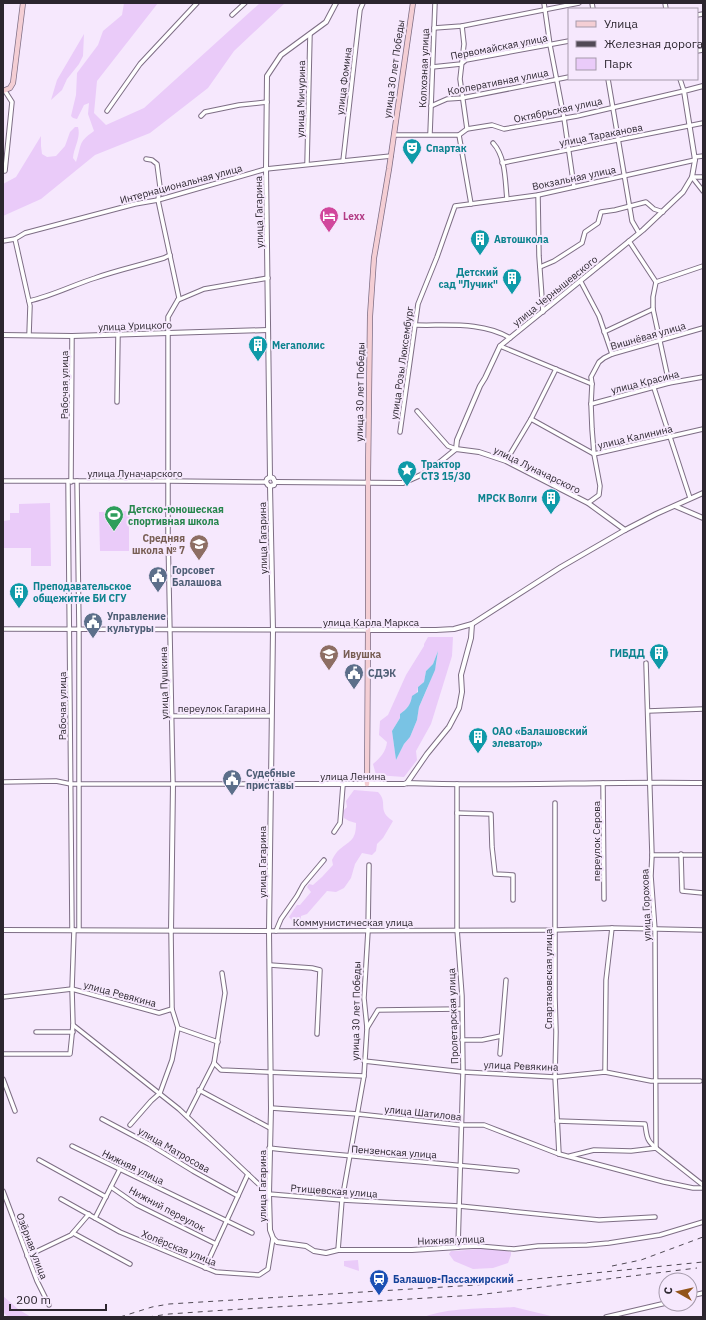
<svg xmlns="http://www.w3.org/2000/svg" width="706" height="1320" font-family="'IBM Plex Sans',sans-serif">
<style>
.green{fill:#eacbf9;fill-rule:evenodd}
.water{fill:#79c3e4}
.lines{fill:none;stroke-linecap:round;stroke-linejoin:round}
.minor-casing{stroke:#7e6e85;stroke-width:5.5}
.tertiary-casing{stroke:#7e6e85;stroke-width:6}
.secondary-casing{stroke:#7e6e85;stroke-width:6}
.minor{stroke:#fff;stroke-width:3.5}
.tertiary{stroke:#fff;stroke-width:4}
.secondary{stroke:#f4ced4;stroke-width:4.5}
.rail{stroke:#514a55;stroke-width:1;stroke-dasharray:5 5;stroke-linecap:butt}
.labels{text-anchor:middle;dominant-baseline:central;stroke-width:4;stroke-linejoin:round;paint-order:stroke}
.street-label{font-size:10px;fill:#2c262f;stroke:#f6e8fd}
.culture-label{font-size:10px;font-weight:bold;fill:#0d838f;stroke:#f6e8fd;text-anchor:start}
.hotel-label{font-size:10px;font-weight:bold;fill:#b23c85;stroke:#f6e8fd;text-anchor:start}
.leisure-label{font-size:10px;font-weight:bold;fill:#27864d;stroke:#f6e8fd;text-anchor:start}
.education-label{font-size:10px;font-weight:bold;fill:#785e54;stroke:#f6e8fd;text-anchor:end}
.service-label{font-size:10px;font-weight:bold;fill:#4e5e75;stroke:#f6e8fd;text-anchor:start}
.transit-label{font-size:10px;font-weight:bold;fill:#164399;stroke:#f6e8fd;text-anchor:start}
</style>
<rect width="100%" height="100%" fill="#f6e8fd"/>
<g class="green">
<path d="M124 3H158L97 81 94 113 106 125 144 108 260 3H285L234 51 208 88 150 133 95 155 41 199 3 216V184L16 177 41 136V146L42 154 47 157 56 156 65 146 70 132 75 127H78C81 138 74 147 73 158L76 162C82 145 77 143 94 131L88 114 89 103 84 105 77 119 73 118 71 116 76 95 77 73 98 45 103 31 122 15Z"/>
<polygon points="84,34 83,56 79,64 67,79 62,90 51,100 57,80"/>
<polygon points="50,503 51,566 31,566 31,548 3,548 3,521 10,520 10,513 19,513 19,504"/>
<polygon points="129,511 129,551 100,551 99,512"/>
<path d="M428 637H453L452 656 431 724 416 751 417 760 404 777 376 775 373 764C380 758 386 752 387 742L379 735 380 721 388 715 406 675 424 646V644ZM438 651 436 665 427 689 419 707 417 720 410 737 404 744 396 760 392 731 400 718V714C408 708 418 696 418 687L424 682 426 671 433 664Z"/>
<path d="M354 790 378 792C389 803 376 810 393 821L383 838 377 844 376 851 372 855 362 853 355 864 351 878 344 888 336 892 327 891 307 914 301 916V922L304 926 300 929 296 928 294 923 289 917 297 905H300L311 892 307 887 309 884 313 885 322 877 333 865 332 860C334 856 336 852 340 849 351 840 356 840 356 823L349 821 344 818 343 811 347 807 346 801Z"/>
<polygon points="490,1248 511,1252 511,1255 508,1263 493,1268 473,1269 454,1261 449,1254 451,1251 455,1251"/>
<polygon points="358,1260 359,1271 344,1266 344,1261"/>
<polygon points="3,1296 18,1309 31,1317 8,1317 3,1312"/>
<path d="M514 1307 555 1317H424C449 1307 487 1309 514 1307Z"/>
</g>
<path class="water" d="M438 651 435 670 419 707 417 720 410 737 404 744 396 760 392 731 400 718V714C407 709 411 704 412 696L418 692V687L424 682 426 671 433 664Z"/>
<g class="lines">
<g class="minor-casing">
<g id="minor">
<polyline points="544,3 550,45 564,118 574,187"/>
<polyline points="592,3 593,9"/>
<polyline points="665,3 666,9"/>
<polyline points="232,15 245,3"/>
<polyline points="697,15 703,14"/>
<polyline points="462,26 464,44 460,79 467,129"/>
<polyline points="434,28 462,26 579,3"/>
<polyline points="697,51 703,50"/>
<polyline points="432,67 461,64 466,60 569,41"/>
<polyline points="608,79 632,221 639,233"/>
<polyline points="431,106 447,99 462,98 569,77"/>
<polyline points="107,111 140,64 197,3"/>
<polyline points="201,116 205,112 239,105 267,102"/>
<polyline points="430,134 435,3"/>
<polyline points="394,135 459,135 467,129 492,125 504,129 577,116 684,91 680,79"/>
<polyline points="459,135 471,204"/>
<path d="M493 143C506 157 505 181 507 199"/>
<polyline points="695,157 703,156"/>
<polyline points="146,159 152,160 157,164 160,187 158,200 179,298 168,317 168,534 173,784"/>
<polyline points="343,161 360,10 363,3"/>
<polyline points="502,163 703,123"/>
<polyline points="307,164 310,34"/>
<polyline points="3,171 5,171 12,102 5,91"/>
<polyline points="692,177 703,191"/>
<polyline points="692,177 703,177"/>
<polyline points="538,195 539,256 543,312"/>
<polyline points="15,239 30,306 29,335"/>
<polyline points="3,241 15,239 25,233 135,204 158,200 266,169 391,156"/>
<polyline points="629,241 656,282 653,297 653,309 669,383"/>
<polyline points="540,267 554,261 582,243 585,232 598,223 601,212 615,210 646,202 654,209 663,212"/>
<polyline points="581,282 599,316 612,354"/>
<polyline points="656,282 703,266"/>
<polyline points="178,300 204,289 268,278"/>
<path d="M29 301C52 296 73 285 95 278 118 270 141 265 164 258L170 255"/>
<path d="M415 325C446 326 482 321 510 338"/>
<polyline points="604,332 653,309"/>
<polyline points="500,346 592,384"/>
<polyline points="654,388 690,498"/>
<polyline points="117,402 118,335"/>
<polyline points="591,404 669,383 703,377"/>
<polyline points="417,411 448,446 456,449"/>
<polyline points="531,419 594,454 703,429"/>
<polyline points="400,432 418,304 437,257 455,206 538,195 695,160"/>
<polyline points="506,461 531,419 556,369"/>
<polyline points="3,481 169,481 266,482"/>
<polyline points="68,481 72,930"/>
<polyline points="77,481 79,629 79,930"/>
<polyline points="71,482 72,336"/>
<polyline points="588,503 599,495 600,486 594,454 592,429 591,404 592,384 591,377 599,362 604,358 612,354 703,328"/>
<polyline points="3,629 368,630"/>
<polyline points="646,663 652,855 651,876 655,930 656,1148"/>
<polyline points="648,711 703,709"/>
<polyline points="172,716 271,716"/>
<polyline points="3,782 56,781 71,784 270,784"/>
<polyline points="603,783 604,899"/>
<polyline points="457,784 457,929 462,996 463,1072 458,1247 478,1246 514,1249 538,1246 587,1245 609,1243 660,1235 703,1222"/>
<polyline points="555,803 555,997 556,1032 555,1077 559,1154"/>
<polyline points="457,813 491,814 492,847 495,874 513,875 513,900"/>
<polyline points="334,832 340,823 343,785"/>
<polyline points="681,854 682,891 703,893"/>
<polyline points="652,855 703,855"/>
<polyline points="74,930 72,989 73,1025 179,1109 269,1194 342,1200 459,1206 599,1220 655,1217"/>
<polyline points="171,931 172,1009"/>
<polyline points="269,931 555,930 612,928 703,930"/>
<polyline points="276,931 281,919 297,896 303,885 324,860"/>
<polyline points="270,965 312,968 320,970 317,1034"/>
<polyline points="3,997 72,989 159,1013 172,1009 178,1028 218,1042"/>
<polyline points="367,1028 378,1010 461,1009"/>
<polyline points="36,1032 73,1032"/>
<polyline points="462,1040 482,1040 501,1036"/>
<polyline points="3,1054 70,1054 73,1025"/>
<polyline points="500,1054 506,980"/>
<polyline points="364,1061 463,1072 555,1077 605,1072 651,1081 700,1081"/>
<polyline points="214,1063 221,1070 364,1076"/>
<polyline points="605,1072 606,980 612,928"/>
<polyline points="3,1079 15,1111"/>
<polyline points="199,1090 270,1128"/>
<polyline points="271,1108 358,1114 461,1125 484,1125 559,1154 664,1182 693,1188 703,1188"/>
<polyline points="187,1116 214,1063 225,993 222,973"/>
<polyline points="102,1119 149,1144 193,1171 238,1196"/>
<path d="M557 1121 645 1124C647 1136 646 1140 656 1148"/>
<polyline points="130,1125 151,1101 160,1093 172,1060 178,1028"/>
<polyline points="72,1146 252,1233"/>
<path d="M269 1148C352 1157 435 1162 517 1171"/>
<polyline points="570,1156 594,1150 631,1151 656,1148 703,1185"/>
<polyline points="39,1160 106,1197"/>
<polyline points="111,1187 137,1205 216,1244"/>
<polyline points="3,1191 37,1281 49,1305"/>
<polyline points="61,1199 120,1232 216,1272 259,1275 268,1269 273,1238"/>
<polyline points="95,1218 120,1169"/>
<polyline points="73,1233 130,1264"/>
<polyline points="338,1250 342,1200 364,1076 367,1028 364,998 368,931 369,865"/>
<polyline points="27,1256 71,1235 89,1214"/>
<polyline points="205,1268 248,1174"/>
<polyline points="690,1296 703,1293"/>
<polyline points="606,1317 666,1303"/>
</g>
</g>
<g class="tertiary-casing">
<g id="tertiary">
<polyline points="3,335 72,336 268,330"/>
<polyline points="456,449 457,440 480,386 485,378 500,346 643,230 683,192 692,177 695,160 684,91 703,86"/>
<polyline points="270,477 266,169 267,76 281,55 326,22 336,3"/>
<polyline points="275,482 403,483 423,474 440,462 456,449 479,452 506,461 588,503 625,530"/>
<polyline points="270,486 274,485 275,482 273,478 270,477 267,479 266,482 268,485 270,486 273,630 269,931 271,1108 269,1194 270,1230 273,1238 277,1242 306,1246 314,1251 326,1253 338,1250 412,1250 458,1247"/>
<polyline points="675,506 703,518"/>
<polyline points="368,630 436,630 454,629 472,624 561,567 625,530 656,514 703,493"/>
<polyline points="407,783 427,754 449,727 459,708 462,692 461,675 471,638 472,624"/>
<path d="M270 784H404L407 783C506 787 604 781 703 783"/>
<polyline points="3,930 269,931"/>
<polyline points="171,931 173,784"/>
</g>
</g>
<g class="secondary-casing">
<g id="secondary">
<polyline points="3,91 10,88 13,83 23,3"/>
<polyline points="367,784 368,630 368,475 370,316 374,258 389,169 413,3"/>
</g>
</g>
<use href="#minor" class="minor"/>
<use href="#tertiary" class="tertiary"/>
<use href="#secondary" class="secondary"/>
<g class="rail">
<polyline points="612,1266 641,1260 703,1237"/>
<polyline points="120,1317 152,1307 169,1304 476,1285 703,1262"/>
<polyline points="148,1317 169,1314 226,1310 477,1295 697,1268"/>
</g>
</g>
<defs>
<g id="theatre-pin" transform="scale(1)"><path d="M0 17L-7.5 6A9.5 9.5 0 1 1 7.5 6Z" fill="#0f9aa8" stroke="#f6e8fd"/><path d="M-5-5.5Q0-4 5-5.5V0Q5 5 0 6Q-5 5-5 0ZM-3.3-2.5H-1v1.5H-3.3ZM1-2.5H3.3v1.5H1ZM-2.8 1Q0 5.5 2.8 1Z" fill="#fff"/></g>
<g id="hotel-pin" transform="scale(1)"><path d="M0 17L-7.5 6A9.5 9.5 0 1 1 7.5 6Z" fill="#d1479c" stroke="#f6e8fd"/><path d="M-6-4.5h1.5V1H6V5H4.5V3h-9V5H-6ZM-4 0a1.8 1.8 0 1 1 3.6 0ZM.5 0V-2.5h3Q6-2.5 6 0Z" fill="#fff"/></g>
<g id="building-pin" transform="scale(1)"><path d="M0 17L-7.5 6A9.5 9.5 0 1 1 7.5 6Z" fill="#0f9aa8" stroke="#f6e8fd"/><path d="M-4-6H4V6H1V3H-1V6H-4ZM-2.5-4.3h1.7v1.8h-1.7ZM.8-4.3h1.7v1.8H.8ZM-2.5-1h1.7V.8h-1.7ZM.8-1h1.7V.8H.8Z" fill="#fff"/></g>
<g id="sight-pin" transform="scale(1)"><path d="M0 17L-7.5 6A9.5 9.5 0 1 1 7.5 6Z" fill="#0f9aa8" stroke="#f6e8fd"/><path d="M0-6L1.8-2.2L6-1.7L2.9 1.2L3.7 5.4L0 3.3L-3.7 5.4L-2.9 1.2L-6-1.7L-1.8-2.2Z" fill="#fff"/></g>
<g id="stadium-pin" transform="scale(1)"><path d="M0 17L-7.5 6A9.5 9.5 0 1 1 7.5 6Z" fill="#2e9e5b" stroke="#f6e8fd"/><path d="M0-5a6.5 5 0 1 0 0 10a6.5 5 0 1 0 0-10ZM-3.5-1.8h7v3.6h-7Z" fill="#fff"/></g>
<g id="school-pin" transform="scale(1)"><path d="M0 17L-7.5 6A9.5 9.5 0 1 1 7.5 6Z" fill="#8d6e63" stroke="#f6e8fd"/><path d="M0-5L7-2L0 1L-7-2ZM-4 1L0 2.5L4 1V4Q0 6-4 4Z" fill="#fff"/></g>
<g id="civic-pin" transform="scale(1)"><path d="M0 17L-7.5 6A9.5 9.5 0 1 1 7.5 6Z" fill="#5c6f8a" stroke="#f6e8fd"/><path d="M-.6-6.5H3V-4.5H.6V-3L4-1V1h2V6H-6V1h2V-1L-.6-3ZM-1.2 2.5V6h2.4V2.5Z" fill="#fff"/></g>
<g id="station-pin" transform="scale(1)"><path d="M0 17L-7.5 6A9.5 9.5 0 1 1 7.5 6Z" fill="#1a4fb4" stroke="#f6e8fd"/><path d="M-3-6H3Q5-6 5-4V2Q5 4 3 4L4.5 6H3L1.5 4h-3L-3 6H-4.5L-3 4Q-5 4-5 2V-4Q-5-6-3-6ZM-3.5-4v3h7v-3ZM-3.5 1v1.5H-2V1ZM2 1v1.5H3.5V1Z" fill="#fff"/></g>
</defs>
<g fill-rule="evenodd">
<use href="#theatre-pin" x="412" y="148"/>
<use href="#hotel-pin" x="329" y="216"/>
<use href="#building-pin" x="480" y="239"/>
<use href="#building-pin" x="512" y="278"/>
<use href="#building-pin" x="258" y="345"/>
<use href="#sight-pin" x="407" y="470"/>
<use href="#building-pin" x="551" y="498"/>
<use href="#stadium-pin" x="114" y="515"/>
<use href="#school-pin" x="199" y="544"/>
<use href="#civic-pin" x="158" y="576"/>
<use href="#building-pin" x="19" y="592"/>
<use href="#civic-pin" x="93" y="622"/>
<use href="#building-pin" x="659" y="653"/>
<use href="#school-pin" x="329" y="654"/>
<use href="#civic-pin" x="354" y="673"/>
<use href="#building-pin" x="478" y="737"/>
<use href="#civic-pin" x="232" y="779"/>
<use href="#station-pin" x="379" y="1279"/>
</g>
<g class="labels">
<g class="street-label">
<text transform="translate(499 47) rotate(-11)">Первомайская улица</text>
<text transform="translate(424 68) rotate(-88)">Колхозная улица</text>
<text transform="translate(394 69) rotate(-82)">улица 30 лет Победы</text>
<text transform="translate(344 81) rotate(-83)">улица Фомина</text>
<text transform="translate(498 82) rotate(-11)">Кооперативная улица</text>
<text transform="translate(301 99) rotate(-89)">улица Мичурина</text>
<text transform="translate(558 110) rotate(-12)">Октябрьская улица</text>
<text transform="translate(601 135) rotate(-11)">улица Тараканова</text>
<text transform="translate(574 178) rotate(-12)">Вокзальная улица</text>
<text transform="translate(181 184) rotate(-15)">Интернациональная улица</text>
<text transform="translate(259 212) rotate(-91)">улица Гагарина</text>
<text transform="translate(555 291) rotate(-39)">улица Чернышевского</text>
<text transform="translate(135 326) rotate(-2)">улица Урицкого</text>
<text transform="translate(648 336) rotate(-16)">Вишнёвая улица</text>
<text transform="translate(402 363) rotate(-82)">улица Розы Люксембург</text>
<text transform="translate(645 382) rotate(-14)">улица Красина</text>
<text transform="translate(64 385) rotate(-90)">Рабочая улица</text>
<text transform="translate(360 392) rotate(-89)">улица 30 лет Победы</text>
<text transform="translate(635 437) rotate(-13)">улица Калинина</text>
<text transform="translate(537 470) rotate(26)">улица Луначарского</text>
<text x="135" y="473">улица Луначарского</text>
<text transform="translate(263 538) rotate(-91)">улица Гагарина</text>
<text x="371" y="622">улица Карла Маркса</text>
<text transform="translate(164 683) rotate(-91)">улица Пушкина</text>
<text transform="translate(62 706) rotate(-90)">Рабочая улица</text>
<text x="222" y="708">переулок Гагарина</text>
<text x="353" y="776">улица Ленина</text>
<text transform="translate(596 841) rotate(-90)">переулок Серова</text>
<text transform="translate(262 862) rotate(-90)">улица Гагарина</text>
<text transform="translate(646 905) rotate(-92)">улица Горохова</text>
<text x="353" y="922">Коммунистическая улица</text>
<text transform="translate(548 979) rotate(-90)">Спартаковская улица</text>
<text transform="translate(120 994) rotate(15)">улица Ревякина</text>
<text transform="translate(356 1011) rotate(-89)">улица 30 лет Победы</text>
<text transform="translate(453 1016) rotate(-92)">Пролетарская улица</text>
<text transform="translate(521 1066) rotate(2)">улица Ревякина</text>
<text transform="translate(423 1113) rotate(6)">улица Шатилова</text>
<text transform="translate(174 1150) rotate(30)">улица Матросова</text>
<text transform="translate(394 1152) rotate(4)">Пензенская улица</text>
<text transform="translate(133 1167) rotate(26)">Нижняя улица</text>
<text transform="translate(262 1186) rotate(-90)">улица Гагарина</text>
<text transform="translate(334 1191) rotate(4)">Ртищевская улица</text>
<text transform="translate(167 1209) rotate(28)">Нижний переулок</text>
<text transform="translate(451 1240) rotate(-2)">Нижняя улица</text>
<text transform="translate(32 1246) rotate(69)">Озёрная улица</text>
<text transform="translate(179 1248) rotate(22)">Хопёрская улица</text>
</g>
<g class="culture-label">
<text x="426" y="148">Спартак</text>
<text x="494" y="239">Автошкола</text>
<text x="498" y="272" text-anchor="end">Детский<tspan x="498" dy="12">сад "Лучик"</tspan></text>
<text x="272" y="345">Мегаполис</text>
<text x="421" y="464">Трактор<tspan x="421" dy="12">СТЗ 15/30</tspan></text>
<text x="537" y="498" text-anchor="end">МРСК Волги</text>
<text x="33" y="586">Преподавательское<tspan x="33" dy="12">общежитие БИ СГУ</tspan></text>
<text x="645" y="653" text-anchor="end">ГИБДД</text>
<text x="492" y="731">ОАО «Балашовский<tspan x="492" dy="12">элеватор»</tspan></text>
</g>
<g class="hotel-label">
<text x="343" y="216">Lexx</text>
</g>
<g class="leisure-label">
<text x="128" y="509">Детско-юношеская<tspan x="128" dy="12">спортивная школа</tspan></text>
</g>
<g class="education-label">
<text x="185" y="538">Средняя<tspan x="185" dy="12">школа № 7</tspan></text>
<text x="343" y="654" text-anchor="start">Ивушка</text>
</g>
<g class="service-label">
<text x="172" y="570">Горсовет<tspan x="172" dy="12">Балашова</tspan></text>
<text x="107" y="616">Управление<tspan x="107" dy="12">культуры</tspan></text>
<text x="368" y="673">СДЭК</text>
<text x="246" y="773">Судебные<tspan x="246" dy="12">приставы</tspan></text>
</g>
<g class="transit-label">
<text x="393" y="1279">Балашов-Пассажирский</text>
</g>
</g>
<rect width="706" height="1320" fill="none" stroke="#2c262f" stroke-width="8"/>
<rect x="568" y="8" width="130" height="72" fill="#f6e8fd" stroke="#a59aab"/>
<rect x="576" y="21" width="20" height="6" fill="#f4ced4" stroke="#a59aab"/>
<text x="604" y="28" font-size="12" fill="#2c262f">Улица</text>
<rect x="576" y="41" width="20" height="6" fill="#514a55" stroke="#a59aab"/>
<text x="604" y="48" font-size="12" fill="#2c262f">Железная дорога</text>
<rect x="576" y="58" width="20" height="12" fill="#eacbf9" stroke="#a59aab"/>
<text x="604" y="68" font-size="12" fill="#2c262f">Парк</text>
<g transform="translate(678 1292) rotate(278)"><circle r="19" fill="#f6e8fd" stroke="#a59aab"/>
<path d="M0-3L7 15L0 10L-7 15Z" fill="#93551a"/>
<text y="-6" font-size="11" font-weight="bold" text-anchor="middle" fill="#2c262f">С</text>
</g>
<path d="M10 1304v6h96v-6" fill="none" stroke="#2c262f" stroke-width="2"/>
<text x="16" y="1304" font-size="12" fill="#2c262f" stroke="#f6e8fd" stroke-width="3" paint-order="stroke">200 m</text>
</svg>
